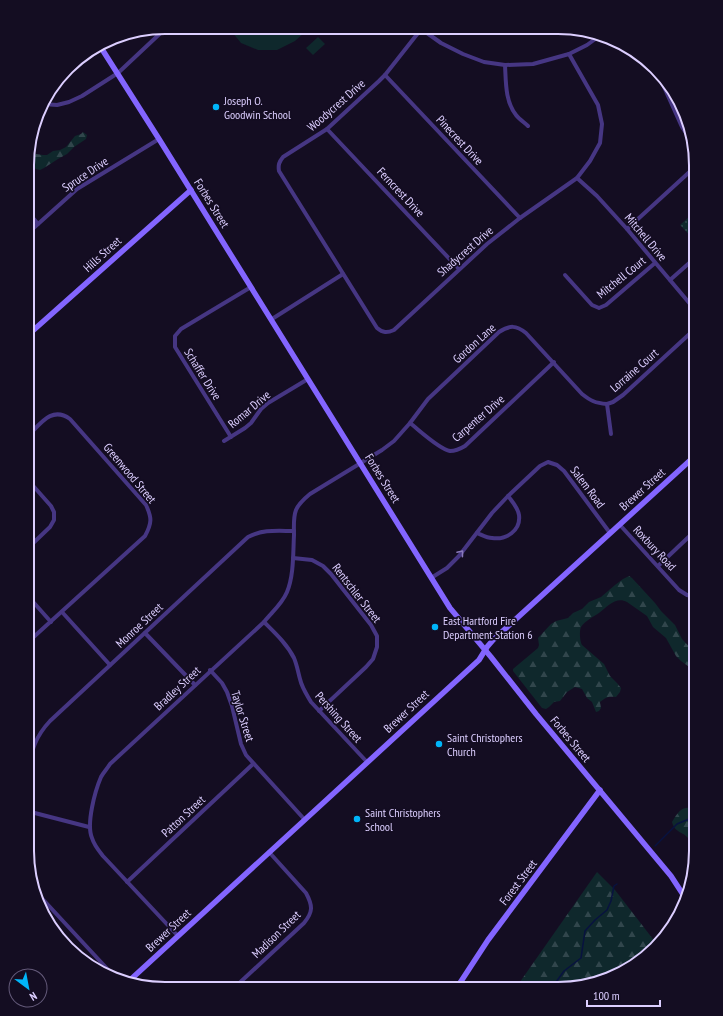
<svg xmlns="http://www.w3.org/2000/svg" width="723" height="1016" font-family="'PT Sans Narrow',sans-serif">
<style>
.grass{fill:#0f282c}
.forest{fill:url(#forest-firs)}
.park{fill:url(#park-dots)}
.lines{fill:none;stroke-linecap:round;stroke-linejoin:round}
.stream{stroke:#081240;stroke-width:1.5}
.street{stroke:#463683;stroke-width:4}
.secondary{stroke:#8365ff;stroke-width:5.5}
.oneway{stroke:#8a7abb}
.poi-dot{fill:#00b5f9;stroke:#140d22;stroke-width:1.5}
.labels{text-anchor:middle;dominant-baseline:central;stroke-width:3.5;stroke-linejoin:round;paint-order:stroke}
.poi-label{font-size:12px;fill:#dcceff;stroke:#140d22;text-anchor:start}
.street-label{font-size:12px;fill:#dcceff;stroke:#140d22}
.rim{fill:none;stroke:#dcceff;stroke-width:2}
</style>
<defs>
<pattern id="forest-firs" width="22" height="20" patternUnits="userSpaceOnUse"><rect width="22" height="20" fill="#0f282c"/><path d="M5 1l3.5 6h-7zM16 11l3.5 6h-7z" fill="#31464c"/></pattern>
<pattern id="park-dots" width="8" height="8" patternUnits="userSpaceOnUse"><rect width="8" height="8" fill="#0f282c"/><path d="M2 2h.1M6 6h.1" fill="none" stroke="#31464c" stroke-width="1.8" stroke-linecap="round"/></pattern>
</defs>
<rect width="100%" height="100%" fill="#140d22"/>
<g class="grass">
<polygon points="237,27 299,27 304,33 295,41 277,50 258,50 241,43 232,32"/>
<polygon points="318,37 325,44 313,55 306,48"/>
</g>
<g class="forest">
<polygon points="83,132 87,135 86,139 74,147 67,154 58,159 44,168 40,170 36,169 28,164 28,150 36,154 43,155 47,155 53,151 60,150 66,147 75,136 81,134"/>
<path d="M629 576 632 578 655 603 661 611 675 625 682 639 696 654V672L681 661 676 656 666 638 653 627 647 616 627 602C616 596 607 607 599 613 593 617 585 621 581 627 579 631 580 642 582 645L604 664 610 676 617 683 621 688 620 692 616 697C608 696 606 697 600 702L601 708 599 711 596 712 592 702 587 698 582 689 575 687 567 692 560 701 554 702 549 707 546 709 542 708 513 671V669L538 648 539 645 538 638 551 624 556 621 568 618 573 613 582 609 589 602 601 597 615 585 623 579Z"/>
<path d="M696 806V849C693 846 691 842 688 838 682 831 675 833 672 822 675 817 680 808 686 808 691 807 691 808 696 806Z"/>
<polygon points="597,872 615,890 656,943 619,975 558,989 515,989"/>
</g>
<polygon class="park" points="690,216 696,222 696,242 680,225"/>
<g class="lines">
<g class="stream">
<polyline points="655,846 677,824 696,816"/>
<polyline points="551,989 564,971 581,958 585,931 595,920 607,910 611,901 614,886 617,884"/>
</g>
<g class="street">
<polyline points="420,28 441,43 463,54 484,62 505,65 533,64 569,54 587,45 598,37"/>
<path d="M422 28 385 75 379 81 327 129 283 157C279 162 278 165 279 171L377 328C383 333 387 333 394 330L487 244 520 218 577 178 590 161 600 143 602 124 598 105 569 54"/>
<path d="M505 65C506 82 505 101 516 115 519 119 525 123 528 126"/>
<polyline points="385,75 520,218"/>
<polyline points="660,78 682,127 690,139"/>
<polyline points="43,104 57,105 69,102 82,96 118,73 167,27"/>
<polyline points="327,129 459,269"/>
<polyline points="577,178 597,196 627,229 696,311"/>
<polyline points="28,212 38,224"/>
<polyline points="627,229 696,166"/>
<polyline points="28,233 77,189 159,139"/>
<polyline points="565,275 592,305 599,308 606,305 655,263"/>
<polyline points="670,280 696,257"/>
<polyline points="272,319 343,274"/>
<polyline points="28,325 33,331"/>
<path d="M410 423C419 430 439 449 450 451 456 451 460 449 465 446L554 362"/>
<polyline points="611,434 607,404 613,402 623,395 696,328"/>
<polyline points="231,437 175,347 175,336 181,329 251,287"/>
<polyline points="224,441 245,428 251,423 261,409 268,403 308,379"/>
<polyline points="620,525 679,590 687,595 696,597"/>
<path d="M477 533C482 535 487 538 492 538 506 540 521 531 519 515 518 508 513 502 508 496"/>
<polyline points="28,548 50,527 54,520 54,512 51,506 28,480"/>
<polyline points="293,558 312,560 323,566 331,574 371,625 377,636 377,647 373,659 366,667 319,711"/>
<polyline points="658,566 696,530"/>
<polyline points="431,578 447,568 459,556 492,513 508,496 540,466 548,462 557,465 564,471 610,533"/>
<polyline points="27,595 51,622"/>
<polyline points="62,612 110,665"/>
<path d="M264 622C275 633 287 644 294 658 297 665 298 672 300 679 302 688 307 695 311 702L367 762"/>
<polyline points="145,633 195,685"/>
<path d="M27 643 145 536C152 523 152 518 146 505L70 419C52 406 41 423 28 436"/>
<polyline points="210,670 222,683 227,692 232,706 241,744 246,755 305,820"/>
<path d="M27 771C32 750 35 737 50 721L248 537C263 529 278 531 294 531"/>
<polyline points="27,811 89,827"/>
<polyline points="127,882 253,764"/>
<polyline points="37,893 112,974"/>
<path d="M178 936 103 856C99 851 94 845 92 838 86 824 95 791 101 777 103 773 107 769 110 764L264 622C272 612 282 604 287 592 294 575 293 553 294 535 294 526 293 518 296 510 299 503 304 499 310 494L382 450 394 441 410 423 428 399 499 332C510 325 516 325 526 333L582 394C591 401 595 403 607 404"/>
<path d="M234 988 304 923C313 912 313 906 306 893L269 852"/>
</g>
<g class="secondary">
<polyline points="100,46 159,139 450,608 491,657 536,714 671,876 684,896"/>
<polyline points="28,335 191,190"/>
<polyline points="129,981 479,660 487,647 493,640 696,455"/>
<polyline points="456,989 488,940 600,790"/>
</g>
</g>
<defs><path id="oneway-chevron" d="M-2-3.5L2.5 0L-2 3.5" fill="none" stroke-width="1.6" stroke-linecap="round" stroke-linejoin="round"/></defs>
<use class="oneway" href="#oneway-chevron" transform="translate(461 553) rotate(-50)"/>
<g class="poi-dot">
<circle cx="216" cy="107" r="4"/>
<circle cx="435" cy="627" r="4"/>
<circle cx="439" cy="744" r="4"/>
<circle cx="357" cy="819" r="4"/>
</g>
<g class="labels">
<g class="poi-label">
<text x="224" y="100">Joseph O.<tspan x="224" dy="14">Goodwin School</tspan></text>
<text x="443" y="620">East Hartford Fire<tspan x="443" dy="14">Department Station 6</tspan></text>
<text x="447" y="737">Saint Christophers<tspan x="447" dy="14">Church</tspan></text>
<text x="365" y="812">Saint Christophers<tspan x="365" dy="14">School</tspan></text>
</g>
<g class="street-label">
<text transform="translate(336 105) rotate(-41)">Woodycrest Drive</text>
<text transform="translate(460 140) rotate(47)">Pinecrest Drive</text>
<text transform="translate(85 174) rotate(-34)">Spruce Drive</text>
<text transform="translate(401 192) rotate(47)">Ferncrest Drive</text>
<text transform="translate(212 203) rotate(58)">Forbes Street</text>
<text transform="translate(646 237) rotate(50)">Mitchell Drive</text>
<text transform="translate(465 251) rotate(-41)">Shadycrest Drive</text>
<text transform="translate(102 254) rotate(-42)">Hills Street</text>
<text transform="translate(621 277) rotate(-39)">Mitchell Court</text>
<text transform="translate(474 343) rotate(-42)">Gordon Lane</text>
<text transform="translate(634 370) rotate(-41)">Lorraine Court</text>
<text transform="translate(203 374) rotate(58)">Schaffer Drive</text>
<text transform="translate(249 409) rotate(-40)">Romar Drive</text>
<text transform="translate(478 418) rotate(-41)">Carpenter Drive</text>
<text transform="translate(130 473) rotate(50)">Greenwood Street</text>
<text transform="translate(383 478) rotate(58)">Forbes Street</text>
<text transform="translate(588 487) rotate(53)">Salem Road</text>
<text transform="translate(642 489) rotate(-42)">Brewer Street</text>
<text transform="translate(655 548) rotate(47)">Roxbury Road</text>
<text transform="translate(357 593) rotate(52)">Rentschler Street</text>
<text transform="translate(139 625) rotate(-43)">Monroe Street</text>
<text transform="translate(177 688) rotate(-43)">Bradley Street</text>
<text transform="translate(406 711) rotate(-43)">Brewer Street</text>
<text transform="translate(243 716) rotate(73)">Taylor Street</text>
<text transform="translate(339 717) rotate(48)">Pershing Street</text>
<text transform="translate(571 739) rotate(50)">Forbes Street</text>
<text transform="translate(183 816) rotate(-43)">Patton Street</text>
<text transform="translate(518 882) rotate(-53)">Forest Street</text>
<text transform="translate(168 930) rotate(-43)">Brewer Street</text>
<text transform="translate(276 934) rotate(-44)">Madison Street</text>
</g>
</g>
<path d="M0 0H723V1016H0ZM165 34H558A131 131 0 0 1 689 165V851A131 131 0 0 1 558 982H165A131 131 0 0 1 34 851V165A131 131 0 0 1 165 34Z" fill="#140d22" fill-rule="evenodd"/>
<path class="rim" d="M165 34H558A131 131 0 0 1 689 165V851A131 131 0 0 1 558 982H165A131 131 0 0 1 34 851V165A131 131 0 0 1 165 34Z"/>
<g transform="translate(28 988) rotate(148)"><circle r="19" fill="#140d22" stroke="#645a7a"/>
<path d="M0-3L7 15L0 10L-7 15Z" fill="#00b5f9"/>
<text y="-6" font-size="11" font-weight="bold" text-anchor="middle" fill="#dcceff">N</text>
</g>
<path d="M587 1000v6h73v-6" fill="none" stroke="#dcceff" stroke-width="2"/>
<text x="593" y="1000" font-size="12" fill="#dcceff" stroke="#140d22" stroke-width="3" paint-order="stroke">100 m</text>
</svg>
